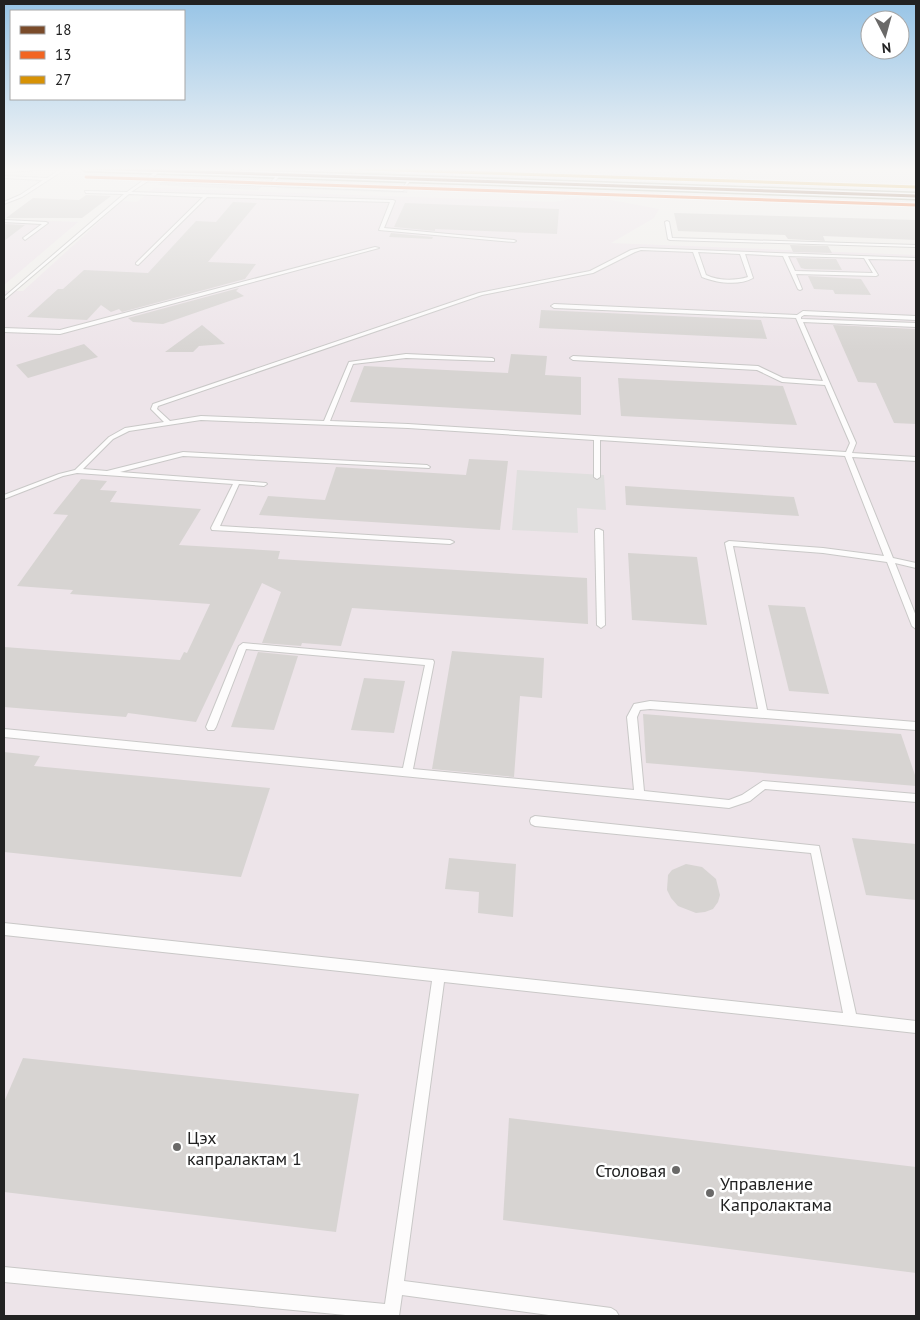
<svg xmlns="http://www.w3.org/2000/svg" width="920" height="1320" font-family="'PT Sans',sans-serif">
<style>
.industrial{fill:#ede4e9}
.farmland{fill:#efefdf}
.forest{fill:#cbdec1}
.parking{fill:#e0dfde}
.building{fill:#d7d4d2}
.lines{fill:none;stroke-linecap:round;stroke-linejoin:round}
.lane-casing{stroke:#c9c8c7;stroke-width:2}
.secondary-casing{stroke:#999a82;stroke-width:3}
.lane{fill:#fdfcfc;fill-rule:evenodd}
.secondary{fill:#f4f4ed;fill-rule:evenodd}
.bus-1-casing{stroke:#fff;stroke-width:5}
.bus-2-casing{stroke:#fff;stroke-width:5}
.bus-3-casing{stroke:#fff;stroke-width:5}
.bus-1{stroke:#7a4b2a;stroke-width:3}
.bus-2{stroke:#f26522;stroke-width:3}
.bus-3{stroke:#d79205;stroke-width:3}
.poi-dot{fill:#6a6968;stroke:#fff;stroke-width:2}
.labels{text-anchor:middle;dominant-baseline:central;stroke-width:5;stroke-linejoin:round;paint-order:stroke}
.near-poi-label{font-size:18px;fill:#222;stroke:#fff;text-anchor:start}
</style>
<rect width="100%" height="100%" fill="#f0eeeb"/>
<g class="industrial">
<polygon points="154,188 554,202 575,198 611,200 659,209 654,218 611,243 916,255 916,1316 4,1316 4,291 23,291 122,201 137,202"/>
<polygon points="4,212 9,213 4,219 78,222 4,285"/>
</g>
<polygon class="farmland" points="689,168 916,168 916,174 799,169"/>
<path class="forest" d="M318 168 400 170 402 173 365 174 363 172C358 173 321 171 316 169Z"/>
<g class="parking">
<polygon points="167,178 265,183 258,190 158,185"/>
<polygon points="280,183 409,188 407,193 276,188"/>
<polygon points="517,470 604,475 606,510 577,508 578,533 512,530"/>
</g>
<g class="building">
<polygon points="86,195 111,196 82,218 6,218 33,198 79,200"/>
<polygon points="233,202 257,203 208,262 256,264 245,279 122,312 119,309 111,312 101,305 87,320 27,317 58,289 63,289 84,270 148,273 196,221 216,222"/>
<polygon points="405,203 559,209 557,234 435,229 435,231 394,227"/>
<polygon points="674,213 916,220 916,240 823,236 825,241 788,239 785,235 678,231"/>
<polygon points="4,224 25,225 4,241"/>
<polygon points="391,233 433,237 432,239 389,237"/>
<polygon points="790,245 828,246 832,253 793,252"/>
<polygon points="796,258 836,259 842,270 805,269 801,268"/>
<polygon points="808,276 861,279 871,295 835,294 833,290 814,289"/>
<polygon points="239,288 236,291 244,296 163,324 133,322 128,318"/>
<polygon points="541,310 761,320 767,339 539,328"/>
<polygon points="202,325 225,344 199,346 193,352 165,352"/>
<polygon points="833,325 916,329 916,424 894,423 876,383 858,382"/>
<polygon points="84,344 98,357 28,378 16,365"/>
<polygon points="511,354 547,356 545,375 581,377 581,415 350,402 364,366 508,373"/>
<polygon points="618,378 783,386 797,425 621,416"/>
<polygon points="469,459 508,461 500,530 259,515 268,496 325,500 336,467 466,475"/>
<polygon points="81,479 107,481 100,490 117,491 110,502 201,509 179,545 280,551 278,559 587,578 588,624 352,608 341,646 302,643 301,646 262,643 281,592 262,583 196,722 128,713 126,717 4,707 4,647 180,660 184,652 187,653 210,604 70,594 73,590 17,586 68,515 53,514"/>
<polygon points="625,486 794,497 799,516 626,505"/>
<polygon points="628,553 697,557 707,625 632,620"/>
<polygon points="768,605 805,607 829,694 789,691"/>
<polygon points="452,651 544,658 542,698 520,696 514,777 432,769"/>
<polygon points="258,652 298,656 274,730 231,727"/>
<polygon points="364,678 405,681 394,733 351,730"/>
<polygon points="643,714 901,734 916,778 916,786 646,763"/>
<polygon points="4,752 40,756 34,766 270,788 241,877 4,852"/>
<polygon points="852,838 916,844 916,900 866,895"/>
<polygon points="449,858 516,864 513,917 478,913 479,892 445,889"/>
<polygon points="686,864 702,867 716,879 720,895 718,902 713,909 705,912 696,913 678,906 671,898 667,890 668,875 672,870"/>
<polygon points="23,1058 359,1094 336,1232 4,1192 4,1102"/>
<polygon points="509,1118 916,1167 916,1273 503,1220"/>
</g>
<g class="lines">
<g class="lane-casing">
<g id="lane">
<polygon points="47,168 67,168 22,197 4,204 4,202 20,195 43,180 4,178 4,176 47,178 61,169 4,172 4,170"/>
<polygon points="159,169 162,170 151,179 269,184 279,173 281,174 273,184 402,189 410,177 412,178 403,191 148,181 131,192 393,200 395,201 384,228 514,240 516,241 514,242 379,230 390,202 207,197 138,265 136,264 136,263 203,197 129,194 4,300 4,297 124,194 86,193 85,191 127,192"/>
<polygon points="4,220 46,222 48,223 25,240 23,238 42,224 4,222"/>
<polygon points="667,221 669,222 672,238 916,245 916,247 670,240 668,239 665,222"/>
<polygon points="375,247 379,248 60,334 4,332 4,328 60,330"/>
<path d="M641 248 916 258V260L868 259 878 275 876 276 796 274 802 289 800 290 798 289 783 256 745 254 753 278C739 286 717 283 702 277L693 252 641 250 635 252 593 273 482 295 158 406 157 409 170 421 201 416 324 421 349 362 406 354 492 358 494 359V361L406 358 353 364 330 421 408 424 846 452 850 443 825 385 782 382 757 370 573 360 570 358 573 356 758 366 783 378 823 381 796 318 554 308 551 306 554 304 797 315 803 311 916 316V320L804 315 801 317V319L916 323V327L803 322 856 443 852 453 916 457V461L852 457 893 558 916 563V568L895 563 916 616V629L912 626 887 562 823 553 733 546 767 710 916 722V730L650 709 640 710 637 717 644 791 729 800 742 795 763 781 916 794V802L765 789 750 801 729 808 4 737V729L403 768 425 665 246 649 216 727 214 730H208L206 727 239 646 243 643 433 660 434 662 413 769 634 790 627 717 634 704 650 701 758 709 725 543 729 541 823 548 884 556 845 456 600 440V477L597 479 594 477V440L408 428 201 420 129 431 113 439 83 469 107 471 183 452 427 465 430 467 429 468 183 456 120 472 266 483 267 484 264 486 239 484 220 526 450 540 454 542 450 544 212 530 211 528 233 484 77 473 63 476 4 499V495L59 474 75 470 109 437 125 428 164 422 151 409 153 404 479 293 590 271 631 250ZM698 252 740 254 748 277C735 281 719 281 706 275ZM788 256 864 258 873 273 795 271Z"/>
<polygon points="596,529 599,529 603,531 605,625 601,628 597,625 595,531"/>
<polygon points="535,816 819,846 856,1014 916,1021 916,1033 444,982 404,1281 611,1308 616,1311 619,1316 556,1316 402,1295 399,1316 356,1316 4,1282 4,1267 385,1304 432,981 4,935 4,923 843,1013 811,853 535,826 531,824 530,821 531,818"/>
</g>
</g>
<g class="secondary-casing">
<polygon id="secondary" points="81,168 171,168 916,193 916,199 86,171"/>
</g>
<use href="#lane" class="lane"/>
<use href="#secondary" class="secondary"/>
<g class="bus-1-casing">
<polyline id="bus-1" points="86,168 916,196"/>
</g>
<g class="bus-2-casing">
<polyline id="bus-2" points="86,177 916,205"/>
</g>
<g class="bus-3-casing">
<polyline id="bus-3" points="335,168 916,187"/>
</g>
<use href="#bus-1" class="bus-1"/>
<use href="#bus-2" class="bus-2"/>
<use href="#bus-3" class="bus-3"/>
</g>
<linearGradient id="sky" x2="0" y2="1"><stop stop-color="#97c4e6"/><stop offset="0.48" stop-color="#f8f7f6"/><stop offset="1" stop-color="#f8f7f6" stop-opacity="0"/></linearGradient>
<rect width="920" height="352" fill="url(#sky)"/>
<g class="poi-dot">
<circle cx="177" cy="1147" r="5"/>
<circle cx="676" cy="1170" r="5"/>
<circle cx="710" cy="1193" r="5"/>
</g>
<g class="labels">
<g class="near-poi-label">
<text x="187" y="1137">Цэх<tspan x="187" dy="21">капралактам 1</tspan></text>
<text x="666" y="1170" text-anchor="end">Столовая</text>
<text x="720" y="1183">Управление<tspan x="720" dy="21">Капролактама</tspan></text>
</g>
</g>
<rect width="920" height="1320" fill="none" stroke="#222222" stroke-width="10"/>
<rect x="10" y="10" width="175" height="90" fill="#ffffff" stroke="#a7a7a7"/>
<rect x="20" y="26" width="25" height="8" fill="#7a4b2a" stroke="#a7a7a7"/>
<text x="55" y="35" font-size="15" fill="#222222">18</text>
<rect x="20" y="51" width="25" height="8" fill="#f26522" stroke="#a7a7a7"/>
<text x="55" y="60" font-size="15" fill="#222222">13</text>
<rect x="20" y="76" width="25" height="8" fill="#d79205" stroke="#a7a7a7"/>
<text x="55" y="85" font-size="15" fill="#222222">27</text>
<g transform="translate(885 35) rotate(174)"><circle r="24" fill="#ffffff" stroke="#a7a7a7"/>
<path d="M0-4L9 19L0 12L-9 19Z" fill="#6a6968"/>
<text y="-8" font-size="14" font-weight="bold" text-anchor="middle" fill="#222222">N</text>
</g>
</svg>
